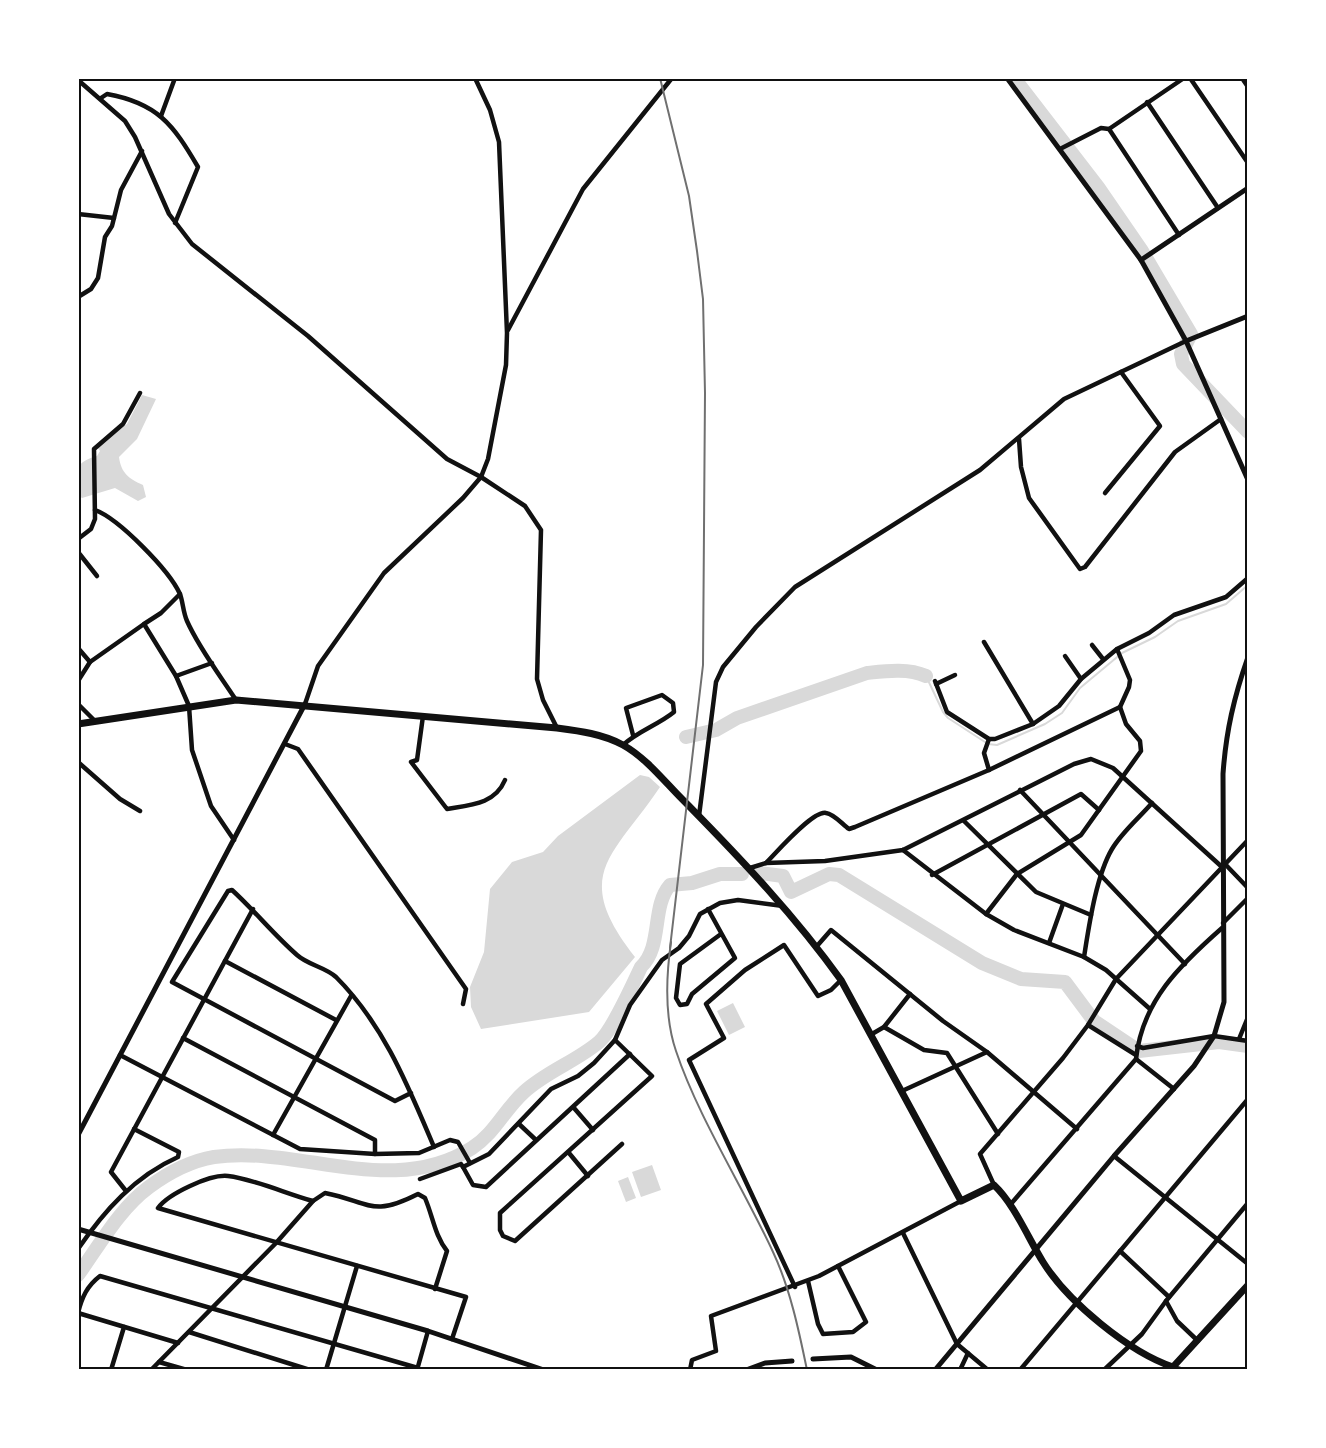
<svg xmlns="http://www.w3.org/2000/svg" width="1326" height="1448" font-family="Barlow,sans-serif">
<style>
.water{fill:#d9d9d9}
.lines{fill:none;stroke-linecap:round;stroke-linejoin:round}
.stream{stroke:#d9d9d9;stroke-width:2}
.river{stroke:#d9d9d9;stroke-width:14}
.minor{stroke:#111;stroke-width:4.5}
.tertiary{stroke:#111;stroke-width:5}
.primary{stroke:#111;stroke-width:7}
.rail{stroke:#707070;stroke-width:2}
.neatline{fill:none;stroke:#111;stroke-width:2}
</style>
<rect width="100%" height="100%" fill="#fff"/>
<g class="water">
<path d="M142 395 156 399 137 439 119 457C121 473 129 479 143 485L146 497 138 501 115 488 82 498 78 495C78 471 72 463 97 456L100 451 97 447 127 424Z"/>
<path d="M640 775 649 777 660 787C613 857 570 874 635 957L589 1012 481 1029 471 1007 470 987 484 952 490 889 512 862 543 852 558 836Z"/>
<polygon points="733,1003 745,1027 729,1035 717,1011"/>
<polygon points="652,1165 661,1190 641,1197 632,1172"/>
<polygon points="628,1177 636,1198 626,1202 618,1181"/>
</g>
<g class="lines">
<polyline class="stream" points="926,676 943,712 948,718 988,744 997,745 1045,724 1062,713 1080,688 1122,653 1155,637 1178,621 1226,604 1248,585"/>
<g class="river">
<polyline points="1014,78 1098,187 1142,251 1191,334 1181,354 1183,364 1248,432"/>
<path d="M686 737 716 730 737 718 867 673C886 671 908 668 926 676"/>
<polyline points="760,873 783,876 791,892 829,874 839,875 982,963 1021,979 1065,982 1094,1021 1139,1051 1219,1042 1248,1046"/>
<path d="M78 1275C99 1246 119 1209 149 1187 168 1173 190 1161 214 1157 299 1145 392 1199 472 1148 495 1133 504 1110 524 1092 547 1071 577 1061 599 1042 612 1031 633 984 641 967 663 946 651 907 670 885L692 883 720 874H742"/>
</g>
<g class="minor">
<polyline points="1190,78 1248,163"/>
<polyline points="1242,78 1248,87"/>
<polyline points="78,80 125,121 135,137 169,214 192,244 308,336 447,459 481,477 525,506 541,530 537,679 543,700 557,728"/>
<path d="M101 98 107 94C157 103 173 124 198 167L175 223"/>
<polyline points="1147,102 1218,208"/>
<polyline points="161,116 175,78"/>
<polyline points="1060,149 1101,128 1109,129"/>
<polyline points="78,214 114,218"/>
<polyline points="1179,235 1109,129 1184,78"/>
<polyline points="78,297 91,289 98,278 105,237 112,226 121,190 142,151"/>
<polyline points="508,330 583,189 672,78"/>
<polyline points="1019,439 1021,467 1029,498 1080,569 1085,567 1175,452 1221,419"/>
<polyline points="1105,493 1160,426 1121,372"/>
<path d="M95 510C119 519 169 570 180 594 183 602 183 612 187 621 199 648 219 674 236 700"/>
<polyline points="78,539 91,529 95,519 94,449 123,424 140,393"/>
<polyline points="78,552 97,576"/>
<polyline points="144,624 161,613 180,594"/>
<polyline points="984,642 1033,724"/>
<polyline points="1092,645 1103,659"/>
<polyline points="78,648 90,662"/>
<polyline points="1065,656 1081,679"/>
<polyline points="176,676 212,663"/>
<polyline points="78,681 90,662 144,624 176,676 189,706 192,750 211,806 234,840"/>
<polyline points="935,681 947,712 989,739 995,739 1033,724 1059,706 1081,679 1117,649 1149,633 1174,615 1226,597 1248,578"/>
<polyline points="936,684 955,675"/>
<polyline points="78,704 95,721"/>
<polyline points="305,704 318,666 384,573 463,498 481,477 488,459 506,365 507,333 499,142 490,110 475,78"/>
<path d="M423 716 417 760 411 762 447 809C471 805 495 804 505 780"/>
<polyline points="285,744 298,749 466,989 463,1004"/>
<path d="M623 745C638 731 658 725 674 712L673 703 662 695 626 708 633 735"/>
<polyline points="78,762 120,799 140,811"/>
<polyline points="989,770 984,753 989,739"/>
<polyline points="1020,790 1185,964"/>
<polyline points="699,816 716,682 723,667 756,627 795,587 980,470 1064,399 1186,341"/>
<polyline points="964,821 1036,892 1091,915"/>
<polyline points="903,850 986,914 1014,930 1084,957 1106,970 1150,1009"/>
<path d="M766 863C776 853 813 810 826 813 834 814 842 824 849 829L855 827 989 770 1120 707"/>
<polyline points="1225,864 1248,888"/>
<polyline points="750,868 766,863 825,861 903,850 1074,764 1091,759 1113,768 1222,867"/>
<polyline points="932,875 1081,794 1099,810"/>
<polyline points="708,909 735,958 692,994 687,1004 680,1005 676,998 680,964 721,934"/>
<polyline points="986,914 1017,874 1081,835 1141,751 1140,741 1126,724 1120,707 1129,687 1130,680 1117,649"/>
<polyline points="1223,923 1248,898"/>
<polyline points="1049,943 1063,904"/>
<polyline points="817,946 831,930 943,1021 987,1052"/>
<path d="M1084 957C1089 926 1096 876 1112 849 1122 832 1139 818 1152 803"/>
<polyline points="225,961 336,1020"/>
<polyline points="1088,1025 1136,1055"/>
<polyline points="884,1027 924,1050 947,1053 998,1134"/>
<polyline points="872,1034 884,1027 910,994"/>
<polyline points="183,1038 375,1140 375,1154"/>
<polyline points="1239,1039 1248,1017"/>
<polyline points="615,1040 652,1076 500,1213 500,1230 503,1236 515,1241 622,1144"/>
<polyline points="1137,1046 1143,1048 1214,1036 1248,1041"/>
<polyline points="120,1055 300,1149 375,1154 419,1153 450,1140 458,1142 470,1163"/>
<polyline points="1136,1059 1174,1089"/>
<polyline points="902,1091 987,1052 1077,1129"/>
<path d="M411 1093 395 1101 172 982 228 891 232 890C254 910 274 935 297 955 308 965 325 967 336 977 384 1025 408 1086 434 1147"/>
<polyline points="574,1108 593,1130"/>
<polyline points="519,1124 536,1140"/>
<polyline points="273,1135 351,996"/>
<polyline points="569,1153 588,1176"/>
<polyline points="1114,1156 1248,1264"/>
<polyline points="463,1167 473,1185 486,1187 630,1054"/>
<polyline points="420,1179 461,1164 463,1167 489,1154 551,1089 578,1076 594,1063 615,1040 630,1005 652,974 662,960 679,948 689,936 700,914 720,903 738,900 783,906"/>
<polyline points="994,1185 980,1154 1063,1058 1088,1025 1116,979 1248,840"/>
<polyline points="126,1191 111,1172 253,909"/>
<path d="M313 1201C287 1194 254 1179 228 1176 210 1174 168 1194 158 1208L466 1297 452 1339"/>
<path d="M1010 1205 1136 1059C1142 1001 1180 965 1222 928"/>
<polyline points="903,1233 957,1344 988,1370"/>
<path d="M78 1249C104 1211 135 1176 178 1157L179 1152 134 1129"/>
<polyline points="1120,1251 1169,1297"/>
<polyline points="808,1281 818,1324 823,1334 853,1332 866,1322 838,1266"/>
<polyline points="795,1287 689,1060 724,1038 706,1004 745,970 784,945 818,996 831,990 841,980"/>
<polyline points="1166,1301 1177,1321 1198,1341"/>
<polyline points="189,1332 310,1370"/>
<path d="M178 1343 78 1313C82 1297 87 1286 100 1276L418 1368"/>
<polyline points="159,1362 187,1370"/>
<polyline points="1173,1367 1183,1370"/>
<polyline points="111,1370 124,1327"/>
<path d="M151 1370 276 1243 313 1201 325 1193C370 1202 371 1218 418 1194L425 1198C433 1217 435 1236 447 1251L435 1289"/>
<polyline points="326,1370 357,1266"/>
<polyline points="417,1370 428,1331"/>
<polyline points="690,1370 692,1360 716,1351 711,1316 819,1276 961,1201"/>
<polyline points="960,1370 968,1353"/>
<polyline points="1020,1370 1248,1099"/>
<polyline points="1104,1370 1142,1334 1166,1301 1248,1203"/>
</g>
<g class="tertiary">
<polyline points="1007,78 1141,260 1186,341 1248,480"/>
<polyline points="1141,260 1248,188"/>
<polyline points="1186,341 1248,316"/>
<polyline points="78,1135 305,704"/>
<polyline points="78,1229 428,1331 544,1370"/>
<polyline points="813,1359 851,1357 877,1370"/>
<polyline points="746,1370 765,1363 792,1361"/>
<path d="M935 1370 1114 1156 1194 1066 1214 1036 1224 1002 1223 774C1226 731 1234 697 1248 657"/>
</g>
<g class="primary">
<path d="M78 724 236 700 557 728C580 731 603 734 623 745 648 759 667 785 687 804 742 860 795 916 841 980L961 1201 994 1185C1015 1205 1028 1238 1043 1262 1068 1302 1129 1352 1173 1367"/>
<polyline points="1172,1368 1248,1285"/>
</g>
<g class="rail">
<polyline points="660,78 689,196 697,251 703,299 705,393 703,665 670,948"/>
<path d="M671 942C666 977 664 1016 676 1051 698 1117 743 1187 773 1252 790 1288 799 1331 807 1370"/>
</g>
</g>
<rect width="1326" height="1448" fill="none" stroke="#ffffff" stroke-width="159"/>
<rect x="80" y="80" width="1166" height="1288" class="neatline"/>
</svg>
